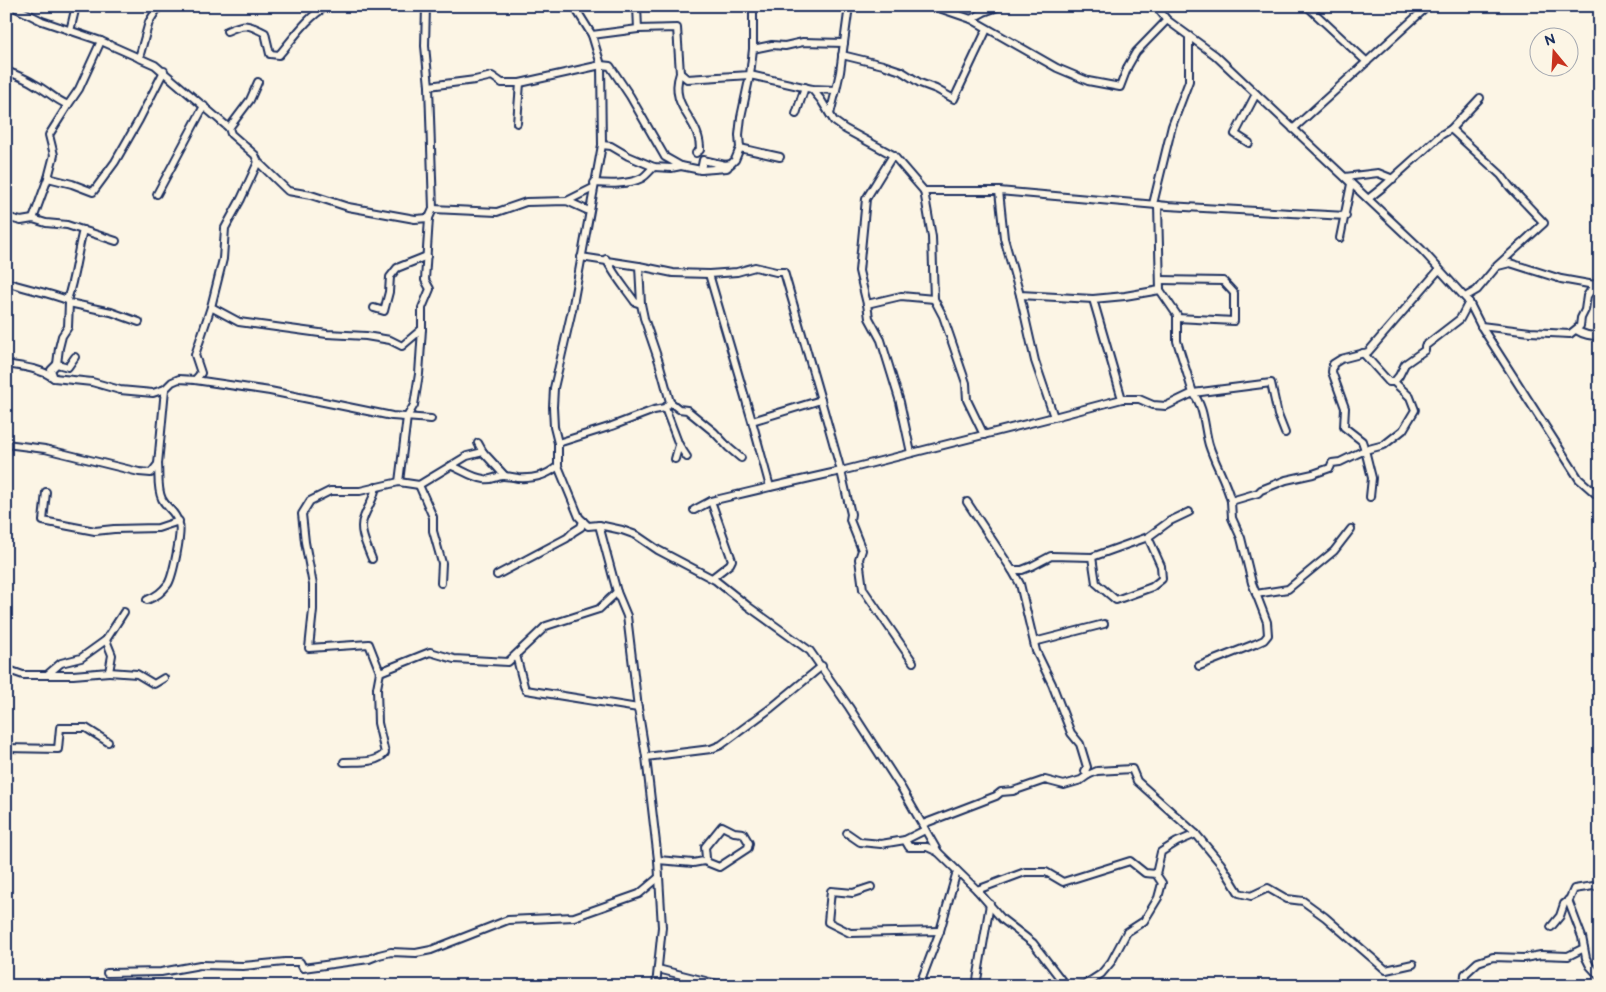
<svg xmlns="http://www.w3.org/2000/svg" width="1606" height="992" font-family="'Balsamiq Sans',sans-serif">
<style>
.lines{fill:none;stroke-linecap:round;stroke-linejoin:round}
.street-casing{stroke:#1b2f5e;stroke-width:10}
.street{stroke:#fcf5e5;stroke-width:6}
</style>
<rect width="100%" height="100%" fill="#fcf5e5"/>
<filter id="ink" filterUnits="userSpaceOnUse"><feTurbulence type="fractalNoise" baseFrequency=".02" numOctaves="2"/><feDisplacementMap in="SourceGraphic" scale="10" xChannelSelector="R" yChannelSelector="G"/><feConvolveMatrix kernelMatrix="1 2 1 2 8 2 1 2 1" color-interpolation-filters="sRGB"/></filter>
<g filter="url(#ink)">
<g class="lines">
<g class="street-casing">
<g id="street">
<polyline points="12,6 42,21 101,41 155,65 229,128 231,134 255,155 258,162 288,191 311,195 348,207 415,219 429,218"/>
<polyline points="574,6 592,35 601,65 602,145 572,310 554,388 553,407 554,427 558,443 558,466 579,517 588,526 599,525 617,592 627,616 638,708 646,757 658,860 662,927 656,986"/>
<polyline points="637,6 638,29"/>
<polyline points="933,6 971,19 1057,68 1088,81 1120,87 1128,66 1136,52 1167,20"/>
<polyline points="1156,6 1167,20 1215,55 1422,250 1469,302 1481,326 1579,479 1596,494 1600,496"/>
<polyline points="1307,6 1367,62"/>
<polyline points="971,19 984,12 1000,6"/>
<polyline points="70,31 76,6"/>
<path d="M227 31C245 23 248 24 265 33L270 54 279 55C293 39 307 17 327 6"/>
<polyline points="592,35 638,29 677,28 680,73 687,79 750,75 753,49 772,45 785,46 803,42 844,43"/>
<polyline points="753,49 753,6"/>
<polyline points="842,55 883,65 901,71 920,83 936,89 954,99 987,29"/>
<polyline points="139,58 149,22 159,6"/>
<path d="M6 71C17 75 27 79 36 85 49 92 54 99 68 105L79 89 101 41"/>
<path d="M680 73C668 108 701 119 700 150L696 153"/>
<polyline points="429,86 475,80 492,76 502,83 520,83 601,65 610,66 630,96 665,157 681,166 701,170 703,160 725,165 731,164 735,160 740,148 739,135 741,117 750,75 812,89 836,90 840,72 849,6"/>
<polyline points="812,89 821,100 834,121 845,129 893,155 924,191 932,237 934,299 901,296 867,304 859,271 866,199 893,155"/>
<polyline points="796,114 805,87"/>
<polyline points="830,114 836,90"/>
<polyline points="517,123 520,83"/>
<polyline points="229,128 250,100 258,82"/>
<polyline points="1293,129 1428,6"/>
<polyline points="1451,129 1480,98"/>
<polyline points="1249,143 1235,134 1256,94"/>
<polyline points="602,145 611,146 628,156 654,167 671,168 681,166"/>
<polyline points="740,148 780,157"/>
<polyline points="701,170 727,168 728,167"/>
<polyline points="1345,177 1378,173 1393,179"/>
<polyline points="48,178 54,155 49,135 68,105"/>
<path d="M594 183C609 184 628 185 642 178 647 175 650 170 654 167"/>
<polyline points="924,191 999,191 1168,206 1346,216"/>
<polyline points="999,191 1004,238 1020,295 1093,299 1125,296 1160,290 1158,205"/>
<polyline points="157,194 204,106"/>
<polyline points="1368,199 1383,187 1441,135 1451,129 1501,175 1510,187 1544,223 1497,266 1477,290 1465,297"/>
<polyline points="567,201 593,188"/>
<polyline points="1153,204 1172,126 1189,81 1189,36"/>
<polyline points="433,209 497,212 526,202 567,201 589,211"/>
<polyline points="6,217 21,221 33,219 46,223 67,225 116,241"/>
<polyline points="33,219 48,178 72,184 93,192 115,162 139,120 164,71"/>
<polyline points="1340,238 1351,184"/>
<path d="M581 257 639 266 641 304 635 302C625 288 614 275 606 259"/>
<polyline points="639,266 673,273 709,274 737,272 755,267 776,272 784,272 821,400"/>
<polyline points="1498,266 1510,263 1561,279 1600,286"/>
<polyline points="709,274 752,421 770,487 841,471 821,400 752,421"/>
<polyline points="1160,280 1223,281 1234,293 1234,321 1177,318"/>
<path d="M6 282C26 289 47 292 67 300 75 277 77 253 83 230"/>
<polyline points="1020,295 1035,361 1054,417 1122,399 1093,299"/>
<polyline points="934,299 943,316 966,383 967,400 984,435"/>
<polyline points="867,304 869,318 881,340 900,402 911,453"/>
<polyline points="211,307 239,322 327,334 366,336 390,340 402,346 422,329"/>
<polyline points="374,308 384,311 389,292 390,277 397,268 427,256"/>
<polyline points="1481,326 1530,332 1570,334 1580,326 1581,318 1585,310 1587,296 1595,284"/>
<path d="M1576 330C1584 335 1590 336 1600 336"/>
<polyline points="1363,353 1389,382 1394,382 1399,376 1405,364 1425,350 1425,346 1460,319 1469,302"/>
<path d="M6 364C23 367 39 368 54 378L51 370 57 364 68 367 75 357"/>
<polyline points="57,364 59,348 62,336 68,327 69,303 111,312 139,322"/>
<polyline points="54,378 92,382 120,390 153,393 165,389 172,382 179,379 195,380 270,391 392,416 431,419"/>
<polyline points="195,380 201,373 195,355 211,307 223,259 225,228 241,199 258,162"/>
<polyline points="1122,399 1139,399 1153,405 1166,406 1193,393 1177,341 1177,315 1160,290"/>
<polyline points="670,402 679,409 687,410 714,432 729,448 741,458"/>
<polyline points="665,408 679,445 675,459"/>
<path d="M1285 433 1278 415 1271 383 1193 393C1205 408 1204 428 1209 445 1215 464 1226 481 1231 501L1258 493 1261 490 1286 480 1313 474 1330 468 1332 463 1340 462 1365 450 1362 441 1344 427 1345 408 1332 372 1333 364 1341 359 1368 352 1437 272 1440 271"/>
<polyline points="478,443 483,452"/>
<polyline points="558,443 612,426 654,410 665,408 670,402 659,362 644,318 641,304"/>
<polyline points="6,444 45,449 139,472 151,473 158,464 165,389"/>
<polyline points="679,445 687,457"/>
<path d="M452 466C462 470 473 478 484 479 491 481 496 476 503 476 508 476 513 477 518 478 534 479 546 476 558 466"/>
<polyline points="505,476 483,452 467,456 419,485 399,482 360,491 330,491 310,501 302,514 305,542 313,585 313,610 309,648 369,644 380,672 430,652 454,659 508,662 546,626 599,609 617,592"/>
<polyline points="399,482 407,417 414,405 419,374 422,329 422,308 430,289 425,280 429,218 433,209 429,86 425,46 426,6"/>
<polyline points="419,485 433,517 433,531 442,563 441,583"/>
<polyline points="46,492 43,521 95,531 114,529 158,528 179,521"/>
<polyline points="1370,497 1372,478 1365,450 1384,445 1403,430 1415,410 1410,397 1394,382"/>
<polyline points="711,501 732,560 730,564 712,578"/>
<polyline points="967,502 1012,570"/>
<polyline points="694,510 711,501 770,487"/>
<polyline points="599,525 622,530 636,535 658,550 715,580 749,607 810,651 849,707 902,789 938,852 977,890 1002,919 1033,943 1066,986"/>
<polyline points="1148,537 1170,521 1189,512"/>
<path d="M372 559C367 546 358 530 364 517 369 504 373 502 376 487"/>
<polyline points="497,575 567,538 573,532 581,527 583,521"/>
<polyline points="1256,594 1288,589 1334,551 1351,529"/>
<path d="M147 600C157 596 162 592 168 584 173 576 182 532 179 524 175 510 167 509 162 499 157 489 159 475 158 464"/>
<polyline points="1034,642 1104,624"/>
<polyline points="516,655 524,686 526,690 638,708"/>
<polyline points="913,662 863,589 859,559 862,550 850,520 851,514 841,471 1054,417"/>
<polyline points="1199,666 1255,644 1264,640 1268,635 1267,622 1252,583 1241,538 1232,518 1231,501"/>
<polyline points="6,669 23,675 73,675 109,672 112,655 106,640 124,612"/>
<polyline points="109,672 137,674 154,684 164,678"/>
<polyline points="48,674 61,663 81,658 106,640"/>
<polyline points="6,748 58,749 60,728 86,728 108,742"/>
<polyline points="646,757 711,749 721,745 771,708 822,666"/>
<path d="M344 762C357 761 376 764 385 753L378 723 377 688 380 672"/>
<polyline points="1088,775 1097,771 1132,769 1137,781 1196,834 1221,864 1239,893 1251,896 1268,888 1287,899 1303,901 1325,917 1386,970 1413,964"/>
<polyline points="923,824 996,796 1001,792 1013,791 1045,780 1064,785 1081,780 1088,775 1085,771 1087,767 1080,744 1071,733 1052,684 1036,651 1020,584 1012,570 1022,570 1032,566 1051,556 1092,557 1148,537 1161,566 1162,579 1152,587 1116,600 1096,583 1092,557"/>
<polyline points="925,830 905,840 909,847 927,847 938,852"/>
<polyline points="847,833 860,842 881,844 905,840"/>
<polyline points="658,860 693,863 704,861 706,858 705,847 722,826 734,832 743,833 749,843 748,848 719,867 704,861"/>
<polyline points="1156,874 1161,852 1177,842 1196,834"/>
<polyline points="871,887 853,893 831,891 828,922 850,933 940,931"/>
<polyline points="977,890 1025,872 1046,872 1063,882 1130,861 1145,873 1156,874 1162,883 1158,898 1144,921 1127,932 1111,962 1101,974 1084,985 1076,986"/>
<polyline points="1568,900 1582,937 1586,958 1590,966 1600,977"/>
<polyline points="1551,927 1560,916 1564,904 1569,900 1574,889 1600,885"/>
<polyline points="658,969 725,986"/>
<polyline points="107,973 161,972 200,965 243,966 285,962 300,962 303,968 369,959 379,955 391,952 416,953 431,950 508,920 574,917 639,894 658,878"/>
<polyline points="919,986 940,931 957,871"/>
<polyline points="976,986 990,904"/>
<polyline points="1464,986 1465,974 1478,962 1493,957 1524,958 1541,955 1568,956 1584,948"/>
</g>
</g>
<use href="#street" class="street"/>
</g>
</g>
<rect width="1606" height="992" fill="none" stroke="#fcf5e5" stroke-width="25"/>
<rect x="12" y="12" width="1581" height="967" fill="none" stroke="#1b2f5e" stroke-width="2" filter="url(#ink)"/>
<g transform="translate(1554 52) rotate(342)"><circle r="24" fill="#fcf5e5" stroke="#a2a6af"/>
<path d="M0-4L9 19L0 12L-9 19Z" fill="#c8321e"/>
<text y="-8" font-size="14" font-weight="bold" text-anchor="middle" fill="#1b2f5e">N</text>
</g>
</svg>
